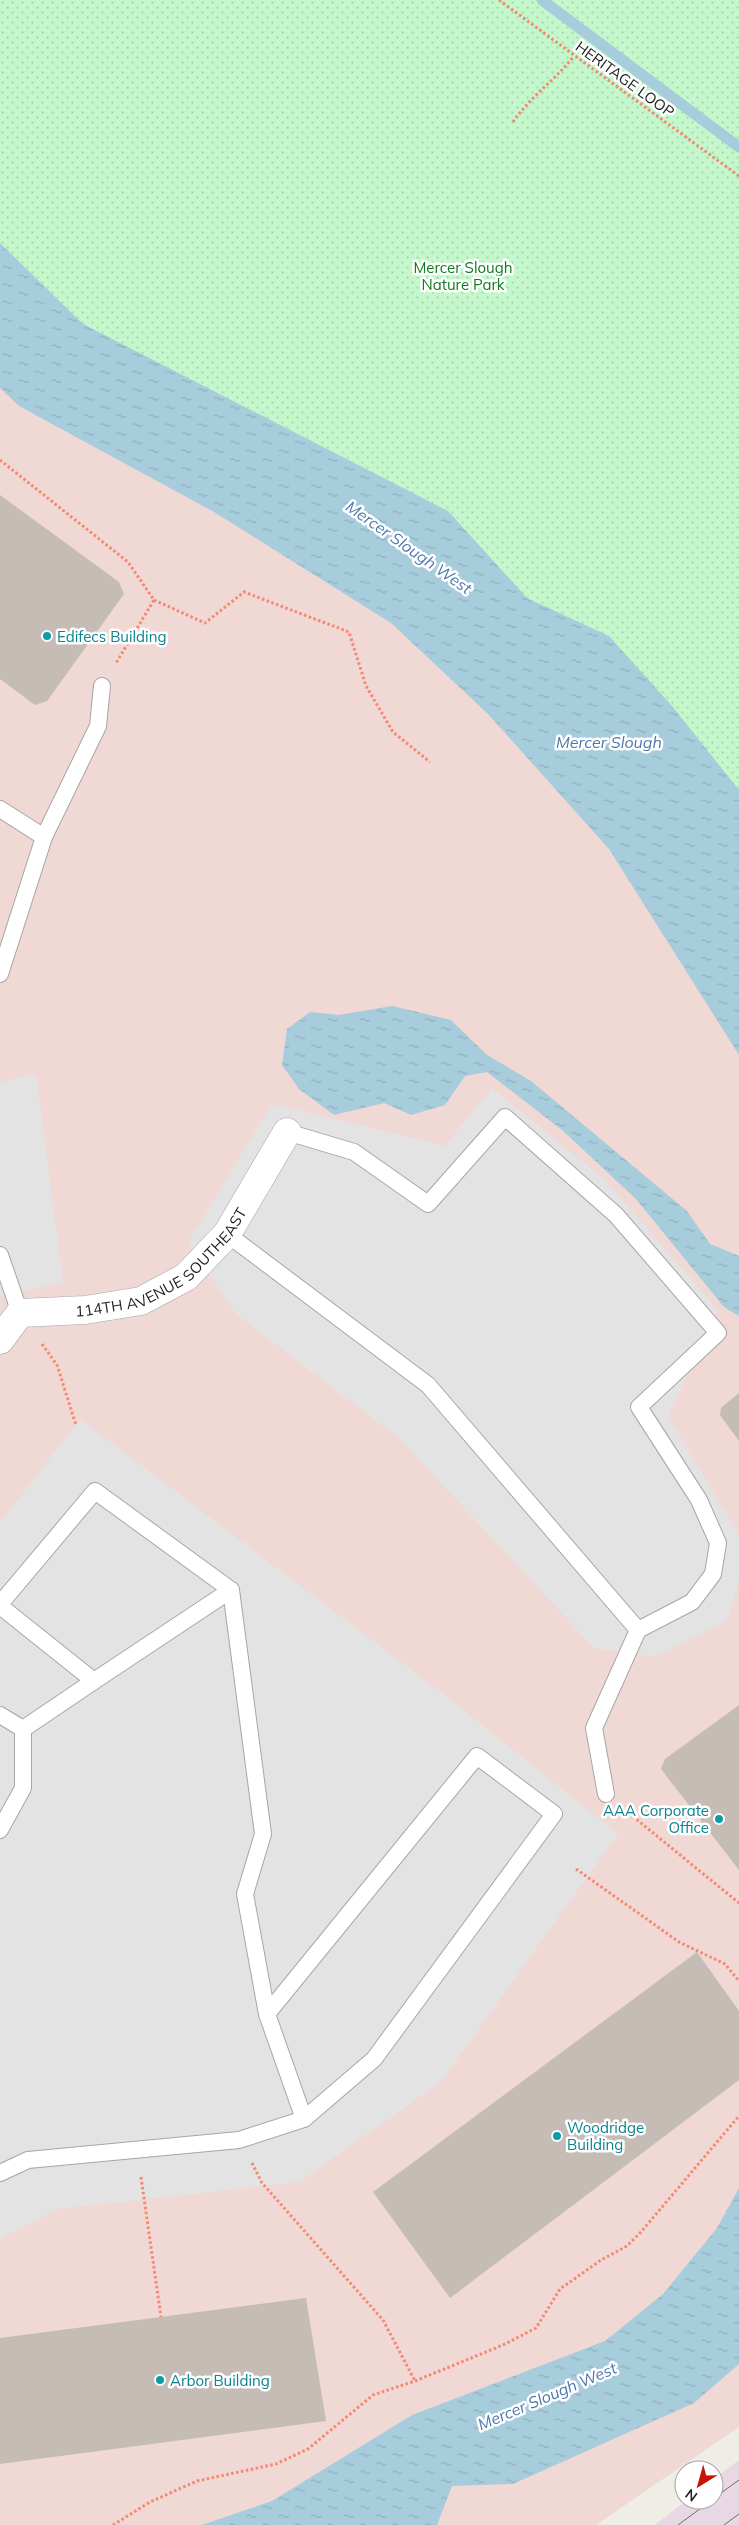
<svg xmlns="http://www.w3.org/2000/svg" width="739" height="2525" font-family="Mulish,sans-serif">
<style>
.commercial{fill:#f0d8d5}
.industrial{fill:#e8d8e4}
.park{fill:url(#park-dots)}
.parking{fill:#e3e3e3}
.water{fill:url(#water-ripples)}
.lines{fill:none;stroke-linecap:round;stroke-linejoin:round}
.stream{stroke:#a7ccdc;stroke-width:11}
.building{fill:#c4bcb5}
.service-casing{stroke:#a6a6a6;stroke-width:18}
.minor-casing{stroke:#a6a6a6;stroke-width:29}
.path{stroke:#f68770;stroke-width:3;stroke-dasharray:2.5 2.5;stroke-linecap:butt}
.service{stroke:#fff;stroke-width:16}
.minor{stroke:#fff;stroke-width:28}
.tram{stroke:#6d6d6d;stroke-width:1}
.culture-dot{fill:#0f9aa8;stroke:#fff;stroke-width:2}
.labels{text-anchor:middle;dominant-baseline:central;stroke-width:5;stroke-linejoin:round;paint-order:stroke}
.street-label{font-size:15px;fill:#1f1f1f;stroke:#fff}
.park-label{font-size:15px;fill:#0f7b1f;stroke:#fff}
.culture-label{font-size:15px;fill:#0d838f;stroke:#fff;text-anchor:start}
.water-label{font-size:16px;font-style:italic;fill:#4e77ac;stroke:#fff}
</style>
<defs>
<pattern id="park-dots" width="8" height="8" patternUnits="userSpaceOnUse" patternTransform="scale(1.25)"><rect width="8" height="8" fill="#c4f8cc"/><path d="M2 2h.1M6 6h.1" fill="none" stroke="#a8d4af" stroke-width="1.8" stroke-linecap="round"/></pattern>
<pattern id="water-ripples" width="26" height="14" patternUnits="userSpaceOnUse" patternTransform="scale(1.25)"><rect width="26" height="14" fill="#a7ccdc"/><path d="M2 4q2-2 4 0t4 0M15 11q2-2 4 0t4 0" fill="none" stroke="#8fafbc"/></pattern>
</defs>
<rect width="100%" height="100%" fill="#efede5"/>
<polygon class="commercial" points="0,312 475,609 739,950 739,2427 596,2525 0,2525"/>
<polygon class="industrial" points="739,2460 739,2525 655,2525 687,2500 714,2500 714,2479"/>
<polygon class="park" points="0,0 739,0 739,950 475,609 0,312"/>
<g class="parking">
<polygon points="36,1074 63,1282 0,1297 0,1082"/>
<polygon points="492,1088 604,1179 718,1310 668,1416 739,1535 739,1582 727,1621 656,1657 594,1648 400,1439 236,1314 188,1243 272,1104 445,1146"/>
<polygon points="80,1419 442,1693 618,1834 441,2082 299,2182 57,2209 0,2239 0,1523"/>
</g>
<g class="water">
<polygon points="0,243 83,324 448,511 527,598 609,636 672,706 739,790 739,1055 609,849 488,714 391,623 214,512 19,406 0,388"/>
<polygon points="392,1006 451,1020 487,1055 531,1081 687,1211 710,1244 739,1256 739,1316 724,1307 636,1199 562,1130 487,1072 465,1076 445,1105 411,1115 384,1103 334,1115 299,1089 282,1065 287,1029 310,1012 339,1015"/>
<polygon points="739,2188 739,2364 694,2403 513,2484 452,2486 437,2525 202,2525 272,2501 412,2415 605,2341 663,2294 717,2228"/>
</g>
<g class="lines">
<polyline class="stream" points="542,0 739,147"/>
</g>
<g class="building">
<polygon points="0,495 119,582 124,594 47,701 35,705 0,679"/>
<polygon points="739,1393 739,1441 720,1415 721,1408"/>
<polygon points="739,1705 739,1870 661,1769 665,1759"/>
<polygon points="697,1952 739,2011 739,2080 450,2298 373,2192"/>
<polygon points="306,2298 326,2421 0,2464 0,2338"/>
</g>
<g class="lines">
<g class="service-casing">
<g id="service">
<polyline points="0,809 44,837"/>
<polyline points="0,974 44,837 98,726 102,686"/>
<polyline points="287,1132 354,1152 428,1204 505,1117 616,1215 718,1333 639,1407 699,1500 718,1543 713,1574 692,1602 638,1630 594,1728 606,1794"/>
<polyline points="227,1234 428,1385 638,1630"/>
<polyline points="0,1255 20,1313"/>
<polyline points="0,1604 95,1491 231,1590 263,1834 245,1894 267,2014"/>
<polyline points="0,1606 94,1681 231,1590"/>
<polyline points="0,1715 23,1729 94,1681"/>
<polyline points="0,1830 23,1788 23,1729"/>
<polyline points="0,2173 28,2160 239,2140 304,2119 374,2059 554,1814 477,1756 267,2014 304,2119"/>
</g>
</g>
<g class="minor-casing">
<g id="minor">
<path id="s1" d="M0 1340 20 1313 85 1310 141 1301 186 1277 227 1234 287 1132"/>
</g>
</g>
<g class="path">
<polyline points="499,0 739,176"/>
<path d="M513 122C531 96 555 80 574 56"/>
<polyline points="0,460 128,562 154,600 116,663"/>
<polyline points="154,600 205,623 244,592 349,632 366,686 393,732 430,762"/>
<polyline points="42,1344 57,1365 76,1425"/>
<polyline points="625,1810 739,1903"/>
<polyline points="576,1869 679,1942 725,1964 739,1981"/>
<polyline points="252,2163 262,2183 383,2320 415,2381"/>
<polyline points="141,2177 161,2317"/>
<polyline points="113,2525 150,2502 197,2481 276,2464 308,2449 373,2395 415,2381 503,2345 536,2328 560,2289 601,2260 627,2246 641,2232 739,2116"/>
</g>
<use href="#service" class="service"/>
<use href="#minor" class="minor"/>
<g class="tram">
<polyline points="714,2498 739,2480"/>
<polyline points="678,2525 712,2500"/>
<polyline points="724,2525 739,2514"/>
</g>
</g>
<g class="culture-dot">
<circle cx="47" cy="636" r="5"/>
<circle cx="719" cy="1819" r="5"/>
<circle cx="557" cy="2136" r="5"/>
<circle cx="160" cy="2380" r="5"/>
</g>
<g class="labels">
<g class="street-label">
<text transform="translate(625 79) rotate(36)">HERITAGE LOOP</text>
<text stroke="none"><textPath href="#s1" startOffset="192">114TH AVENUE SOUTHEAST</textPath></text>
</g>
<g class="park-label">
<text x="463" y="267">Mercer Slough<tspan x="463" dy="17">Nature Park</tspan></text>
</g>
<g class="culture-label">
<text x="57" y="636">Edifecs Building</text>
<text x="709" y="1810" text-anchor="end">AAA Corporate<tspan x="709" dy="17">Office</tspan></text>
<text x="567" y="2127">Woodridge<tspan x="567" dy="17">Building</tspan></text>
<text x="170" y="2380">Arbor Building</text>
</g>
<g class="water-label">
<text transform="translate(409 547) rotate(35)">Mercer Slough West</text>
<text x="609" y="742">Mercer Slough</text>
<text transform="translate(547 2396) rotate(-23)">Mercer Slough West</text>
</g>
</g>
<g transform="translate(699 2485) rotate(217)"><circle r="24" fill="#ffffff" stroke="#a5a5a5"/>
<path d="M0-4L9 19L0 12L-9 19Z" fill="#c81306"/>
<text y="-8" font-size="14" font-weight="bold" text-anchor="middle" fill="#1f1f1f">N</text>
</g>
</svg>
